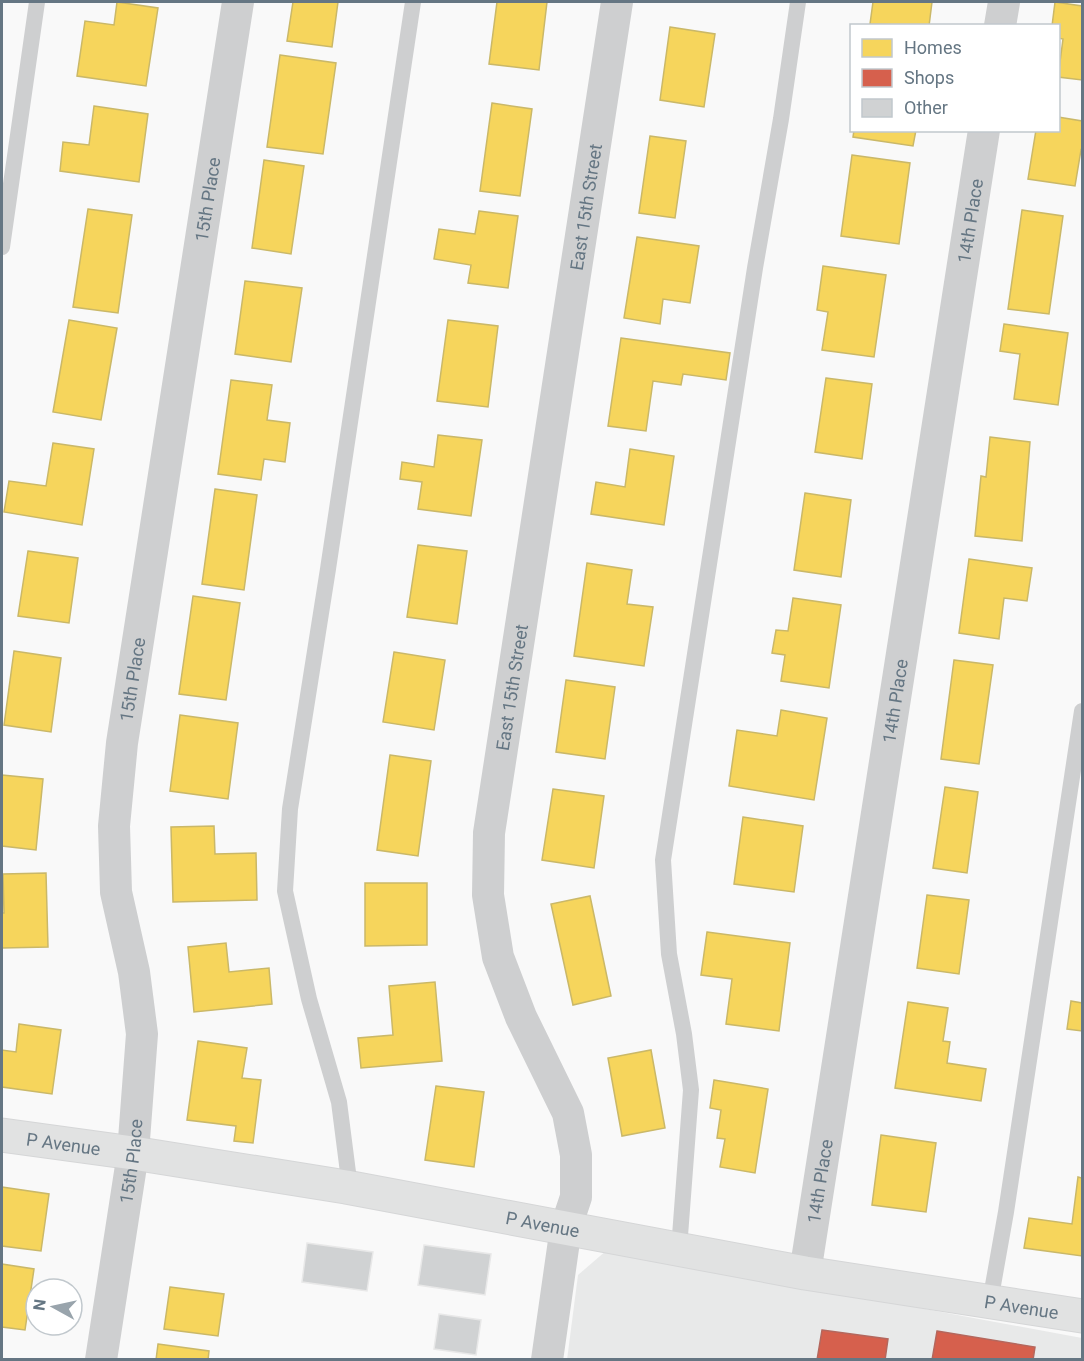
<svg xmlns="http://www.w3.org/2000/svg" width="1084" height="1361" font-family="Roboto,sans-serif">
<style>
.built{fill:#e8e9e9}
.homes{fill:#f6d55c;stroke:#cab868;stroke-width:1.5}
.shops{fill:#d6604d;stroke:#b4675d;stroke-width:1.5}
.building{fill:#d0d2d3;stroke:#e8e8e8;stroke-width:1.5}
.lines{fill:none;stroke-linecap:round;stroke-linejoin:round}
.secondary-casing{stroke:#d5d6d7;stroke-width:35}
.lane{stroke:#cecfd0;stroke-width:16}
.street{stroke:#cecfd0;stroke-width:32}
.secondary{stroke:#e1e2e2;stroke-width:33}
.labels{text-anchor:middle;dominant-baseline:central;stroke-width:6;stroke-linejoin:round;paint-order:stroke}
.street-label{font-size:18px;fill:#657683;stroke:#fff}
</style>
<rect width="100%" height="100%" fill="#f9f9f9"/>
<polygon class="built" points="607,1250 1082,1338 1082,1360 567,1360 578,1275"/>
<g class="homes">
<polygon points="117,2 158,8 146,86 77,76 85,21 114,25"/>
<polygon points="293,2 338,2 332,47 287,41"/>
<polygon points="497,2 547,2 539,70 489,64"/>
<polygon points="873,2 932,2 929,26 870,24"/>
<polygon points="1055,2 1082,6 1082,80 1058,77 1063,39 1058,38 1058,26 1052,26"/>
<polygon points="670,27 715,34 704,107 660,100"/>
<polygon points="280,55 336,63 323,154 267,147"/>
<polygon points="492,103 532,109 520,196 480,191"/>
<polygon points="94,106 148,114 139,182 60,171 63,142 89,145"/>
<polygon points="1058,117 1082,121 1082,151 1081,150 1075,186 1028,179 1036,130 1058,130"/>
<polygon points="854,130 916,130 913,146 853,137"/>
<polygon points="650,136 686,141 675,218 639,213"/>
<polygon points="852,155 910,163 899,244 841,236"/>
<polygon points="264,160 304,166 291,254 252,248"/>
<polygon points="88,209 132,215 118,313 73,307"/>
<polygon points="1022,210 1063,216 1049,314 1008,309"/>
<polygon points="479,211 518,216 508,288 468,283 471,265 434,259 439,229 475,234"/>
<polygon points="637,237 699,246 690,303 663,299 660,324 624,318"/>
<polygon points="823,266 886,275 874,357 822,350 828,312 817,310"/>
<polygon points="245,281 302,288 291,362 235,354"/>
<polygon points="69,320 117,328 101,420 53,412"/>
<polygon points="448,320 498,326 488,407 437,401"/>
<polygon points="1004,324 1068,333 1058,405 1014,399 1020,354 1000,351"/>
<polygon points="621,338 730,353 726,380 683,374 681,385 653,381 646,431 608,426"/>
<polygon points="826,378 872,384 862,459 815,452"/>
<polygon points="231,380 272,385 267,420 290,423 285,462 264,459 261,480 218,474"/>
<polygon points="438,435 482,440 471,516 418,509 422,482 400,479 402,462 434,467"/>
<polygon points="990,437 1030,442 1022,541 975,536 981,476 986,477"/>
<polygon points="53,443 94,449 82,525 4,512 9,481 46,486"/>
<polygon points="630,449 674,456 664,525 591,514 596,482 625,487"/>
<polygon points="215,489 257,495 244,590 202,584"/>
<polygon points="805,493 851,500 841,577 794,570"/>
<polygon points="418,545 467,551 457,624 407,617"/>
<polygon points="28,551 78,558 69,623 18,616"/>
<polygon points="969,559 1032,568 1027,601 1004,598 999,639 959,633"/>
<polygon points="587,563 632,570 627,604 653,607 644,666 574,656"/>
<polygon points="193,596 240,603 226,700 179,694"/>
<polygon points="793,598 841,605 829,688 781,681 785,655 772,653 776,630 788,631"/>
<polygon points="14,651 61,658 51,732 4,725"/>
<polygon points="394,652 445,660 434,730 383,722"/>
<polygon points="954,660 993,665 979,764 941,759"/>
<polygon points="566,680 615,687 605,759 556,752"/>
<polygon points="781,710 827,718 814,800 729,786 737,730 777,736"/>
<polygon points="180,715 238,723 228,799 170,791"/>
<polygon points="390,755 431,761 418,856 377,850"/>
<polygon points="2,775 43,779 36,850 2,846"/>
<polygon points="945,787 978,792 967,873 933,868"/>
<polygon points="553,789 604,796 594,868 542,860"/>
<polygon points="743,817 803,826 794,892 734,884"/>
<polygon points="214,826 215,854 256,853 257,900 173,902 171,827"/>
<polygon points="46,873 48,947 2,948 2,913 4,913 3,874"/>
<polygon points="365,883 427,883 427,945 365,946"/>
<polygon points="927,895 969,900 959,974 917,968"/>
<polygon points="590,896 611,996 573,1005 551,904"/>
<polygon points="707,932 790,943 779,1031 726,1024 732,979 701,975"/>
<polygon points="226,943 229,972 269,968 272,1004 194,1012 188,947"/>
<polygon points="435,982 442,1061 361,1068 358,1038 393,1035 389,986"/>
<polygon points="1071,1001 1082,1003 1082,1031 1067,1029"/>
<polygon points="908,1002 948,1008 943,1041 950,1042 947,1063 986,1069 981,1101 895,1088"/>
<polygon points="19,1024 61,1030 52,1094 2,1087 2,1050 16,1052"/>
<polygon points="198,1041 247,1048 242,1078 261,1080 253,1143 234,1141 236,1126 187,1120"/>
<polygon points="651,1050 665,1128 622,1136 608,1058"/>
<polygon points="714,1080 768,1089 755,1173 720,1167 725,1139 717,1138 721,1110 710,1108"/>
<polygon points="436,1086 484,1092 474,1167 425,1160"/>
<polygon points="881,1135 936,1143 926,1212 872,1205"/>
<polygon points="1078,1177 1082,1178 1082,1256 1024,1248 1029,1218 1072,1224"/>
<polygon points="2,1187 49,1194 41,1251 2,1246"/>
<polygon points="2,1264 34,1269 25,1330 2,1327"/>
<polygon points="170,1287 224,1294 218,1336 164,1329"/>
<polygon points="158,1344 209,1351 208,1360 156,1360"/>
</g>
<g class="shops">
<polygon points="822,1330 888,1339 885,1360 817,1360"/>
<polygon points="937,1331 1035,1347 1033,1360 932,1360"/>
</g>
<g class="building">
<polygon points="307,1243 373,1252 367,1291 302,1282"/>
<polygon points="424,1245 491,1254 485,1295 418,1285"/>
<polygon points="439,1314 481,1320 476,1355 434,1349"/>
</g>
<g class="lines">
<g class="secondary-casing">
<g id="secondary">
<path id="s4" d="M2 1135 133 1153 346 1187 805 1273 1082 1316"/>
</g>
</g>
<g class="lane">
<polyline points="2,247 37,2"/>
<polyline points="350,1188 339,1102 309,999 285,891 290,809 328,569 413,2"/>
<polyline points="679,1249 691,1090 684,1034 669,954 663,860 755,268 781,119 798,2"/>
<polyline points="990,1302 1006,1212 1082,711"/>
</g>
<g class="street">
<polyline points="1000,26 1004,2"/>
<path id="s1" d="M805 1273 984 130"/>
<path id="s2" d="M101 1360 133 1153 142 1034 134 972 116 892 114 826 122 743 238 2"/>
<path id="s3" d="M547 1360 566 1227 576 1197V1155L568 1113 521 1017 498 957 488 895 489 833 617 2"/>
</g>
<use href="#secondary" class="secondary"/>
</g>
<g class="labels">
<g class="street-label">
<text stroke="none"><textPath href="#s2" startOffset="1173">15th Place</textPath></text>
<text stroke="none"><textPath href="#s3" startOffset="1180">East 15th Street</textPath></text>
<text stroke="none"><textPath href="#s1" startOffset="1065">14th Place</textPath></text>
<text stroke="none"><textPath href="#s2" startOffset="687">15th Place</textPath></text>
<text stroke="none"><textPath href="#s3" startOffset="694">East 15th Street</textPath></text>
<text stroke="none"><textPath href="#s1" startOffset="579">14th Place</textPath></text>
<text stroke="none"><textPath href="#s4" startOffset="62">P Avenue</textPath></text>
<text stroke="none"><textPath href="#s2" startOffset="201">15th Place</textPath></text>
<text stroke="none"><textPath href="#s1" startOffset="93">14th Place</textPath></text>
<text stroke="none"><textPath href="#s4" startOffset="548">P Avenue</textPath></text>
<text stroke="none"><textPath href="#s4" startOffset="1034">P Avenue</textPath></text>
</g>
</g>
<rect width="1084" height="1361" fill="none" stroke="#657683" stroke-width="6"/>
<rect x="850" y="24" width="210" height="108" fill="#ffffff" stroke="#c1c8cd" stroke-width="1.5"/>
<rect x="862" y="39" width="30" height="18" fill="#f6d55c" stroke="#c1c8cd" stroke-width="1.5"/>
<text x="904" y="54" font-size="18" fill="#657683">Homes</text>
<rect x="862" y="69" width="30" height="18" fill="#d6604d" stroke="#c1c8cd" stroke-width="1.5"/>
<text x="904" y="84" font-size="18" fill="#657683">Shops</text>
<rect x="862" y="99" width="30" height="18" fill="#d0d2d3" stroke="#c1c8cd" stroke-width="1.5"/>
<text x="904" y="114" font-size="18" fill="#657683">Other</text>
<g transform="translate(54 1307) rotate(278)"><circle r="28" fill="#ffffff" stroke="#c1c8cd" stroke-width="1.5"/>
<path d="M0-4.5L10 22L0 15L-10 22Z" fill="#99a4ac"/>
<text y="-9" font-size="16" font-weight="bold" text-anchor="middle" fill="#657683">N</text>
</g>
</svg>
